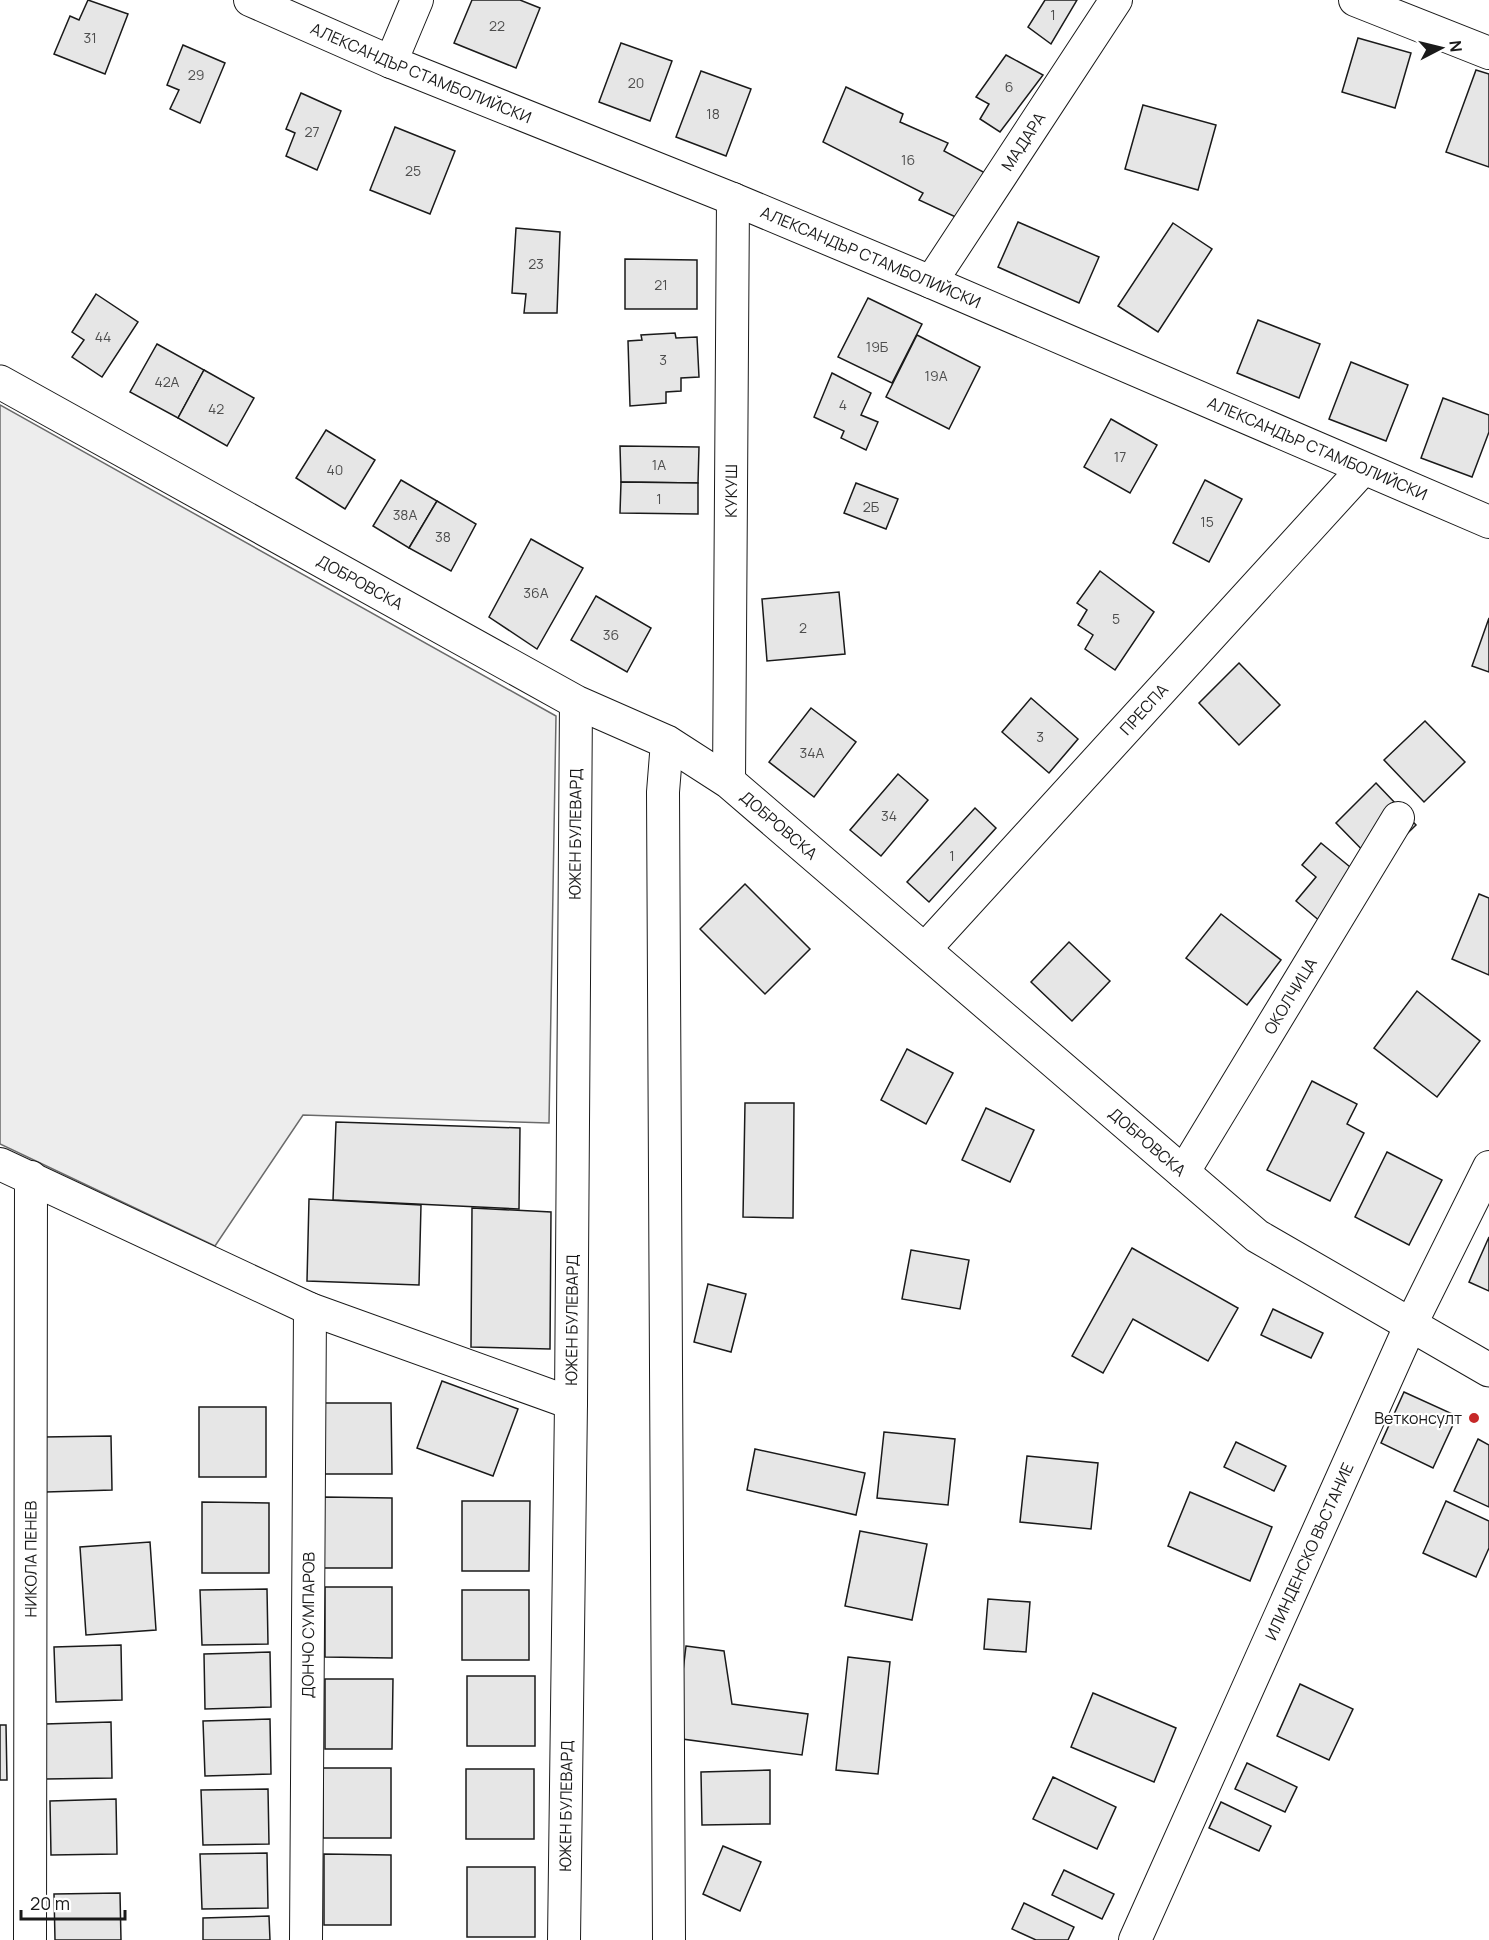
<svg xmlns="http://www.w3.org/2000/svg" width="1489" height="1940" font-family="Manrope,sans-serif">
<style>
.green{fill:#ededed;stroke:#6a6a6a;stroke-width:1.5}
.building{fill:#e6e6e6;stroke:#1a1a1a;stroke-width:1.5}
.lines{fill:none;stroke-linecap:round;stroke-linejoin:round}
.minor-casing{stroke:#1a1a1a;stroke-width:34}
.tertiary-casing{stroke:#1a1a1a;stroke-width:35}
.minor{stroke:#fff;stroke-width:32}
.tertiary{stroke:#fff;stroke-width:33}
.poi-dot{fill:#c62828;stroke:#fff;stroke-width:2}
.labels{text-anchor:middle;dominant-baseline:central;stroke-width:4.5;stroke-linejoin:round;paint-order:stroke}
.number-label{font-size:14px;fill:#4d4d4d}
.street-label{font-size:16px;fill:#1a1a1a;stroke:#fff}
.poi-label{font-size:16px;fill:#1a1a1a;stroke:#fff;text-anchor:end}
</style>
<rect width="100%" height="100%" fill="#fff"/>
<polygon class="green" points="0,405 556,716 549,1123 303,1115 215,1246 0,1144"/>
<g class="building">
<polygon points="88,0 128,14 105,74 54,54 70,16 79,20"/>
<polygon points="472,0 520,0 540,8 516,68 454,43"/>
<polygon points="1045,0 1077,0 1051,44 1028,27"/>
<polygon points="1358,38 1411,53 1395,108 1342,92"/>
<polygon points="621,43 672,61 650,121 599,102"/>
<polygon points="183,45 225,63 200,123 170,109 179,90 167,85"/>
<polygon points="1006,55 1043,75 1000,132 980,119 989,104 976,97"/>
<polygon points="1476,70 1489,74 1489,167 1446,152"/>
<polygon points="701,71 751,89 726,156 676,137"/>
<polygon points="846,87 903,114 900,122 948,143 944,151 987,174 960,219 919,200 923,193 823,142"/>
<polygon points="301,93 341,111 317,170 286,156 295,133 286,129"/>
<polygon points="1143,105 1216,125 1198,190 1125,169"/>
<polygon points="395,127 455,151 430,214 370,190"/>
<polygon points="1018,222 1099,257 1079,303 998,267"/>
<polygon points="1173,223 1212,249 1158,332 1118,306"/>
<polygon points="516,228 560,232 557,313 524,313 526,294 512,293"/>
<polygon points="625,259 697,260 697,309 625,309"/>
<polygon points="96,294 138,322 102,377 72,357 84,340 72,332"/>
<polygon points="868,298 922,324 892,383 838,357"/>
<polygon points="1258,320 1320,344 1299,398 1237,373"/>
<polygon points="675,333 676,338 697,337 699,377 681,378 681,391 666,392 666,403 630,406 628,341 642,340 641,335"/>
<polygon points="917,335 980,367 949,429 886,397"/>
<polygon points="157,344 204,370 178,418 130,392"/>
<polygon points="1351,362 1408,385 1386,441 1329,419"/>
<polygon points="204,370 254,398 227,446 178,418"/>
<polygon points="832,373 871,393 861,415 878,422 866,450 841,438 844,431 814,417"/>
<polygon points="1443,398 1489,415 1489,432 1472,477 1421,458"/>
<polygon points="1111,419 1157,445 1130,493 1084,467"/>
<polygon points="326,430 375,460 345,509 296,478"/>
<polygon points="620,446 699,447 698,483 621,482"/>
<polygon points="401,480 437,501 409,548 373,526"/>
<polygon points="1205,480 1242,499 1209,562 1173,543"/>
<polygon points="621,482 698,483 698,514 620,513"/>
<polygon points="856,483 898,499 886,529 844,513"/>
<polygon points="437,501 476,524 451,571 409,548"/>
<polygon points="531,539 583,568 537,649 489,617"/>
<polygon points="1100,571 1154,612 1115,670 1085,649 1093,635 1078,625 1087,610 1077,603"/>
<polygon points="839,592 845,654 767,661 762,599"/>
<polygon points="596,596 651,628 627,672 571,640"/>
<polygon points="1489,618 1489,672 1472,666"/>
<polygon points="1239,663 1280,705 1239,745 1199,703"/>
<polygon points="1031,698 1078,739 1049,773 1002,732"/>
<polygon points="811,708 856,742 814,797 769,762"/>
<polygon points="1425,721 1465,762 1424,802 1384,760"/>
<polygon points="898,774 928,800 881,856 850,830"/>
<polygon points="1376,783 1416,825 1376,864 1336,823"/>
<polygon points="975,808 996,828 929,902 907,882"/>
<polygon points="1321,843 1361,876 1321,922 1296,901 1316,877 1302,865"/>
<polygon points="745,884 810,949 765,994 700,929"/>
<polygon points="1479,894 1489,898 1489,975 1452,959"/>
<polygon points="1221,914 1281,960 1247,1005 1186,958"/>
<polygon points="1069,942 1110,981 1072,1021 1031,982"/>
<polygon points="1417,991 1480,1041 1437,1097 1374,1048"/>
<polygon points="907,1049 953,1073 926,1124 881,1100"/>
<polygon points="1312,1081 1357,1104 1347,1124 1364,1133 1330,1201 1267,1170"/>
<polygon points="745,1103 794,1103 793,1218 743,1217"/>
<polygon points="986,1108 1034,1130 1010,1182 962,1160"/>
<polygon points="336,1122 520,1128 519,1209 333,1200"/>
<polygon points="1387,1152 1442,1180 1409,1245 1355,1217"/>
<polygon points="309,1199 421,1205 419,1285 307,1281"/>
<polygon points="472,1208 551,1212 550,1349 471,1347"/>
<polygon points="1489,1237 1489,1291 1469,1282"/>
<polygon points="1132,1248 1238,1308 1208,1361 1133,1319 1103,1373 1072,1356"/>
<polygon points="911,1250 969,1260 960,1309 902,1299"/>
<polygon points="708,1284 746,1294 731,1352 694,1342"/>
<polygon points="1273,1309 1323,1333 1311,1358 1261,1335"/>
<polygon points="442,1381 518,1409 493,1476 417,1448"/>
<polygon points="1404,1392 1457,1416 1433,1468 1381,1443"/>
<polygon points="324,1403 391,1403 392,1474 324,1474"/>
<rect x="199" y="1407" width="67" height="70"/>
<polygon points="884,1432 955,1439 948,1505 877,1498"/>
<polygon points="111,1436 112,1490 46,1492 44,1437"/>
<polygon points="1478,1439 1489,1445 1489,1507 1454,1491"/>
<polygon points="1236,1442 1286,1466 1274,1491 1224,1467"/>
<polygon points="755,1449 865,1473 856,1515 747,1490"/>
<polygon points="1027,1456 1098,1463 1091,1529 1020,1522"/>
<polygon points="1190,1492 1272,1527 1250,1581 1168,1546"/>
<polygon points="324,1497 392,1498 392,1568 324,1568"/>
<polygon points="462,1501 530,1501 529,1571 462,1571"/>
<polygon points="1446,1501 1489,1521 1489,1548 1476,1577 1423,1553"/>
<polygon points="202,1502 269,1503 269,1573 202,1573"/>
<polygon points="860,1531 927,1544 912,1620 845,1606"/>
<polygon points="150,1542 156,1630 86,1635 80,1547"/>
<polygon points="325,1587 392,1587 392,1658 325,1657"/>
<polygon points="267,1589 268,1644 202,1645 200,1590"/>
<rect x="462" y="1590" width="67" height="70"/>
<polygon points="988,1599 1030,1602 1026,1652 984,1649"/>
<polygon points="121,1645 122,1700 56,1702 54,1647"/>
<polygon points="686,1646 724,1651 732,1704 808,1714 802,1755 675,1738"/>
<polygon points="270,1652 271,1707 205,1709 204,1654"/>
<polygon points="848,1657 890,1662 878,1774 836,1770"/>
<rect x="467" y="1676" width="68" height="70"/>
<polygon points="325,1679 393,1679 392,1749 325,1749"/>
<polygon points="1300,1684 1353,1709 1329,1760 1277,1736"/>
<polygon points="1093,1693 1176,1728 1154,1782 1071,1747"/>
<polygon points="270,1719 271,1774 205,1776 203,1721"/>
<polygon points="111,1722 112,1778 46,1779 45,1724"/>
<polygon points="0,1725 6,1725 7,1780 0,1780"/>
<polygon points="1247,1763 1297,1787 1285,1812 1235,1789"/>
<rect x="323" y="1768" width="68" height="70"/>
<rect x="466" y="1769" width="68" height="70"/>
<polygon points="770,1770 770,1824 702,1825 701,1772"/>
<polygon points="1053,1777 1116,1807 1097,1849 1033,1819"/>
<polygon points="268,1789 269,1844 203,1845 201,1790"/>
<polygon points="116,1799 117,1854 51,1855 50,1801"/>
<polygon points="1221,1802 1271,1826 1259,1851 1209,1828"/>
<polygon points="723,1846 761,1862 740,1911 703,1894"/>
<polygon points="267,1853 268,1908 202,1909 200,1854"/>
<polygon points="324,1854 391,1855 391,1925 324,1925"/>
<rect x="467" y="1867" width="68" height="70"/>
<polygon points="1064,1870 1114,1894 1102,1919 1052,1895"/>
<polygon points="120,1893 121,1940 55,1940 54,1894"/>
<polygon points="1024,1903 1074,1927 1068,1940 1036,1940 1012,1929"/>
<polygon points="269,1916 270,1940 203,1940 203,1918"/>
</g>
<g class="lines">
<g class="minor-casing">
<g id="minor">
<path id="s1" d="M250 0 391 62 733 199 931 282 1489 522"/>
<polyline points="1355,0 1489,53"/>
<polyline points="391,62 417,0"/>
<path id="s2" d="M931 282 1116 0"/>
<polyline points="667,742 663,792 669,1940"/>
<path id="s3" d="M729 782 733 199"/>
<path id="s4" d="M924 950 1363 469"/>
<polyline points="0,1164 310,1309 571,1403"/>
<path id="s5" d="M1183 1173 1398 818"/>
<path id="s6" d="M30 1940 31 1177"/>
<path id="s7" d="M306 1940 310 1309"/>
<path id="s8" d="M564 1940 571 1403 576 702"/>
<path id="s9" d="M1135 1940 1411 1324 1489 1167"/>
</g>
</g>
<g class="tertiary-casing">
<g id="tertiary">
<path id="s10" d="M0 382 576 702 667 742 729 782 1257 1236 1489 1370"/>
</g>
</g>
<use href="#minor" class="minor"/>
<use href="#tertiary" class="tertiary"/>
</g>
<circle class="poi-dot" cx="1474" cy="1418" r="6"/>
<g class="labels">
<g class="number-label">
<text x="1053" y="14">1</text>
<text x="497" y="25">22</text>
<text x="90" y="37">31</text>
<text x="196" y="74">29</text>
<text x="636" y="82">20</text>
<text x="1009" y="86">6</text>
<text x="713" y="113">18</text>
<text x="312" y="131">27</text>
<text x="908" y="159">16</text>
<text x="413" y="170">25</text>
<text x="536" y="263">23</text>
<text x="661" y="284">21</text>
<text x="103" y="336">44</text>
<text x="877" y="346">19Б</text>
<text x="663" y="359">3</text>
<text x="936" y="375">19А</text>
<text x="167" y="381">42А</text>
<text x="843" y="404">4</text>
<text x="216" y="408">42</text>
<text x="1120" y="456">17</text>
<text x="659" y="464">1А</text>
<text x="335" y="469">40</text>
<text x="659" y="498">1</text>
<text x="871" y="506">2Б</text>
<text x="405" y="514">38А</text>
<text x="1207" y="521">15</text>
<text x="443" y="536">38</text>
<text x="536" y="592">36А</text>
<text x="1116" y="618">5</text>
<text x="803" y="627">2</text>
<text x="611" y="634">36</text>
<text x="1040" y="736">3</text>
<text x="812" y="752">34А</text>
<text x="889" y="815">34</text>
<text x="952" y="855">1</text>
</g>
<g class="street-label">
<text stroke="none"><textPath href="#s1" startOffset="186">АЛЕКСАНДЪР СТАМБОЛИЙСКИ</textPath></text>
<text stroke="none"><textPath href="#s2" startOffset="168">МАДАРА</textPath></text>
<text stroke="none"><textPath href="#s1" startOffset="672">АЛЕКСАНДЪР СТАМБОЛИЙСКИ</textPath></text>
<text stroke="none"><textPath href="#s1" startOffset="1158">АЛЕКСАНДЪР СТАМБОЛИЙСКИ</textPath></text>
<text stroke="none"><textPath href="#s3" startOffset="291">КУКУШ</textPath></text>
<text stroke="none"><textPath href="#s10" startOffset="412">ДОБРОВСКА</textPath></text>
<text stroke="none"><textPath href="#s4" startOffset="326">ПРЕСПА</textPath></text>
<text stroke="none"><textPath href="#s10" startOffset="898">ДОБРОВСКА</textPath></text>
<text stroke="none"><textPath href="#s8" startOffset="1106">ЮЖЕН БУЛЕВАРД</textPath></text>
<text stroke="none"><textPath href="#s5" startOffset="207">ОКОЛЧИЦА</textPath></text>
<text stroke="none"><textPath href="#s10" startOffset="1384">ДОБРОВСКА</textPath></text>
<text stroke="none"><textPath href="#s8" startOffset="620">ЮЖЕН БУЛЕВАРД</textPath></text>
<text stroke="none"><textPath href="#s9" startOffset="426">ИЛИНДЕНСКО ВЪСТАНИЕ</textPath></text>
<text stroke="none"><textPath href="#s6" startOffset="381">НИКОЛА ПЕНЕВ</textPath></text>
<text stroke="none"><textPath href="#s7" startOffset="315">ДОНЧО СУМПАРОВ</textPath></text>
<text stroke="none"><textPath href="#s8" startOffset="134">ЮЖЕН БУЛЕВАРД</textPath></text>
</g>
<g class="poi-label">
<text x="1462" y="1418">Ветконсулт</text>
</g>
</g>
<g transform="translate(1441 48) rotate(83)" stroke="#ffffff" stroke-width="4.5" paint-order="stroke">
<path d="M0-4.5L10 22L0 15L-10 22Z" fill="#1a1a1a"/>
<text y="-9" font-size="16" font-weight="bold" text-anchor="middle" fill="#1a1a1a">N</text>
</g>
<path d="M21 1910v9h104v-9" fill="none" stroke="#1a1a1a" stroke-width="3"/>
<text x="30" y="1910" font-size="18" fill="#1a1a1a" stroke="#ffffff" stroke-width="4.5" paint-order="stroke">20 m</text>
</svg>
